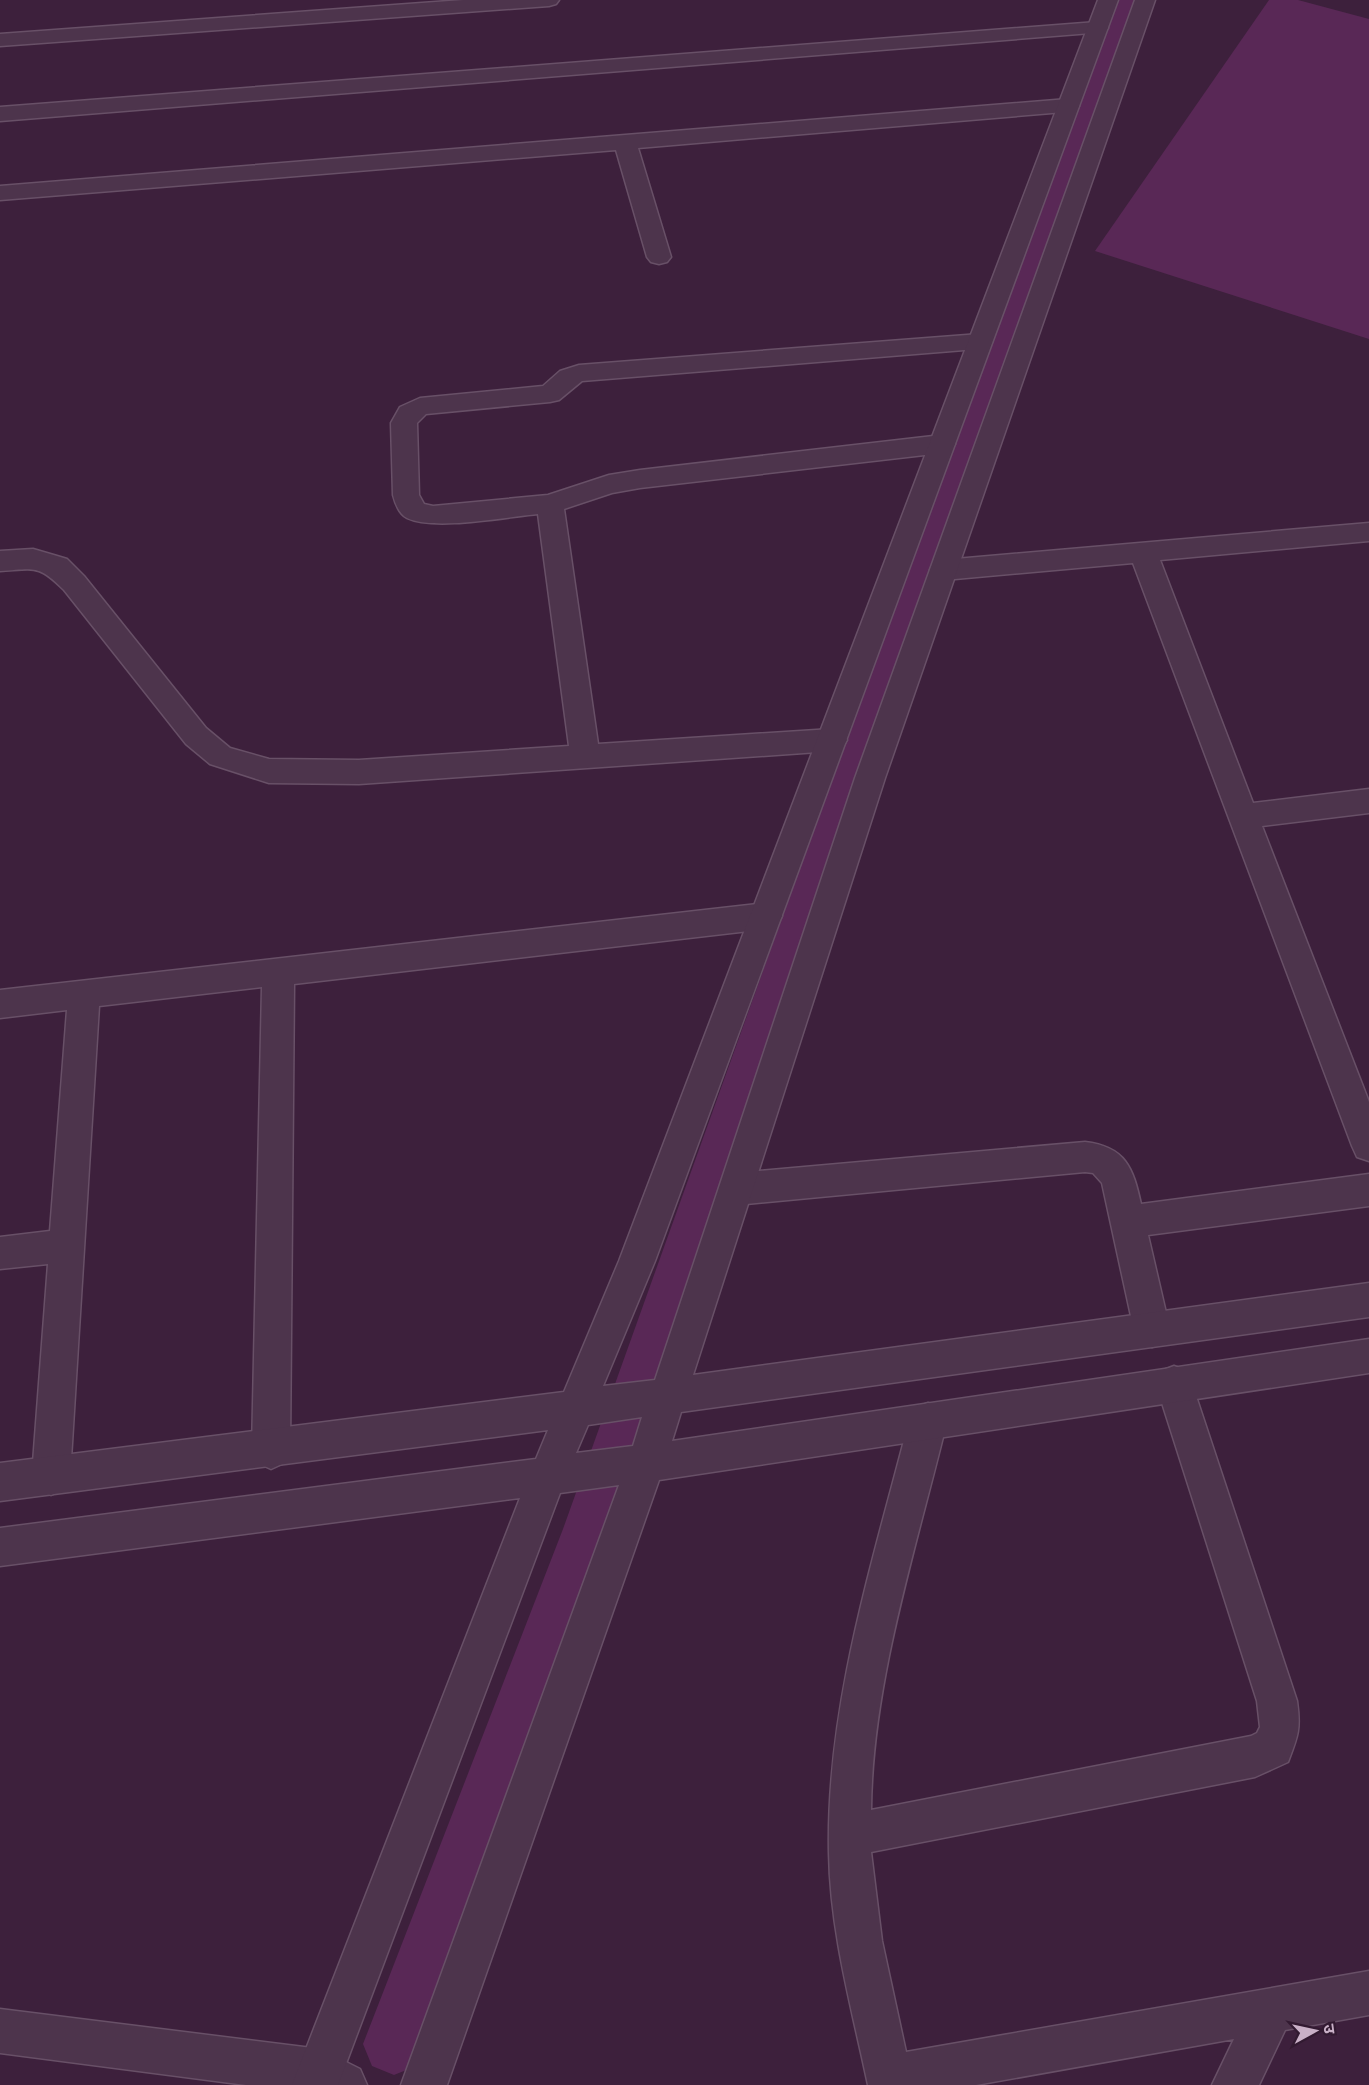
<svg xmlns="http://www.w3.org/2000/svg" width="1369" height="2085" font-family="'Varela Round','Noto Sans Devanagari',sans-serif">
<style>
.water{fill:#592856}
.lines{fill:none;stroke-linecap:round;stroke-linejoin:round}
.canal{fill:#592856;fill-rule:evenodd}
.minor-casing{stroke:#685067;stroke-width:3}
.tertiary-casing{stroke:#685067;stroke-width:3}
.minor{fill:#4d344c;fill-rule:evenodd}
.tertiary{fill:#4d344c;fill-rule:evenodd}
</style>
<rect width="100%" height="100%" fill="#3d203c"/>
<polygon class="water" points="1269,0 1298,0 1369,19 1369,339 1095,251"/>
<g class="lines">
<polygon class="canal" points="1111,0 1141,0 617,1529 425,2044 416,2066 394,2075 372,2066 363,2044 563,1529"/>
<g class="minor-casing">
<g id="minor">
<polygon points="463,0 559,0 556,4 549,6 0,46 0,34"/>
<polygon points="1097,22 1104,24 1108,28 1104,32 0,121 0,107"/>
<polygon points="1068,99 1076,101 1079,106 1076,111 638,148 671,257 667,262 659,264 651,262 647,257 616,150 0,200 0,186"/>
<path d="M980 334 989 336 992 342 989 348 582 381 559 400 550 402 426 414 417 423 419 495 424 504 433 506 548 495 609 475 640 470 942 435 951 438 955 444 951 450 942 453 640 488 612 493 564 509 598 744 832 729 842 732 847 740 842 748 832 751 359 784 269 783 210 764 186 744 64 590C38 564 35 569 0 571V551L33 549 57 556 67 559 84 576 206 728 230 748 269 759 359 760 569 746 538 514C506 517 434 531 407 518 399 514 395 503 393 495L391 423 400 407 420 398 543 386 560 371 579 365Z"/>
<polygon points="1369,523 1369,541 1160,560 1253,803 1369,789 1369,813 1262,826 1369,1102 1369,1161 1357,1157 1352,1146 1133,563 944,580 934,577 930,570 934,563 944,560"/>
<polygon points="766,903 777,907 782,916 777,925 766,929 294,984 290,1450 284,1463 271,1469 258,1463 252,1450 262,987 99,1006 70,1476 64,1489 51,1495 38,1489 32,1476 48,1264 0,1269 0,1237 50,1231 67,1010 0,1018 0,990"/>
<path d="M1085 1142C1126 1147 1133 1168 1141 1204L1369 1174V1206L1148 1235 1170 1330 1165 1342 1152 1347 1139 1342 1134 1330 1102 1183 1093 1173 1085 1172 736 1205 724 1200 719 1189 724 1178 736 1173Z"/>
<path d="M1174 1366 1187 1371 1192 1384 1297 1701C1301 1729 1298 1736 1288 1762L1255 1777 871 1852 882 1941 906 2052 1369 1971V2015L1285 2030 1259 2085H1212L1234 2039 976 2085H868C852 2009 830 1931 829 1853 826 1705 873 1562 909 1421L915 1408 928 1403 941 1408 947 1421C917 1545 872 1682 871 1810L1251 1736 1257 1733 1260 1727 1257 1701 1156 1384 1161 1371Z"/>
<polygon points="0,2009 320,2049 360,2069 367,2085 246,2085 0,2053"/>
</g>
</g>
<g class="tertiary-casing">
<path id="tertiary" d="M1098 0H1118L655 1261 603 1386 655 1380 855 778 1135 0H1155L885 778 693 1375 1369 1283V1317L681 1412 672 1441 1369 1339V1373L659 1480 447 2085H401L619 1485 560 1493 338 2085H292L520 1498 0 1566V1528L536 1459 548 1430 0 1501V1463L564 1392 619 1261ZM642 1417 633 1446 576 1453 588 1425Z"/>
</g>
<use href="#minor" class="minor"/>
<use href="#tertiary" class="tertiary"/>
</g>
<g transform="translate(1315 2031) rotate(82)" stroke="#321a31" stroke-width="4.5" paint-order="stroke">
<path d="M0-4.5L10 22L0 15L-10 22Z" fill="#c9b0c7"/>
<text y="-9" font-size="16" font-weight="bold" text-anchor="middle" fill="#c9b0c7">उ</text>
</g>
</svg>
